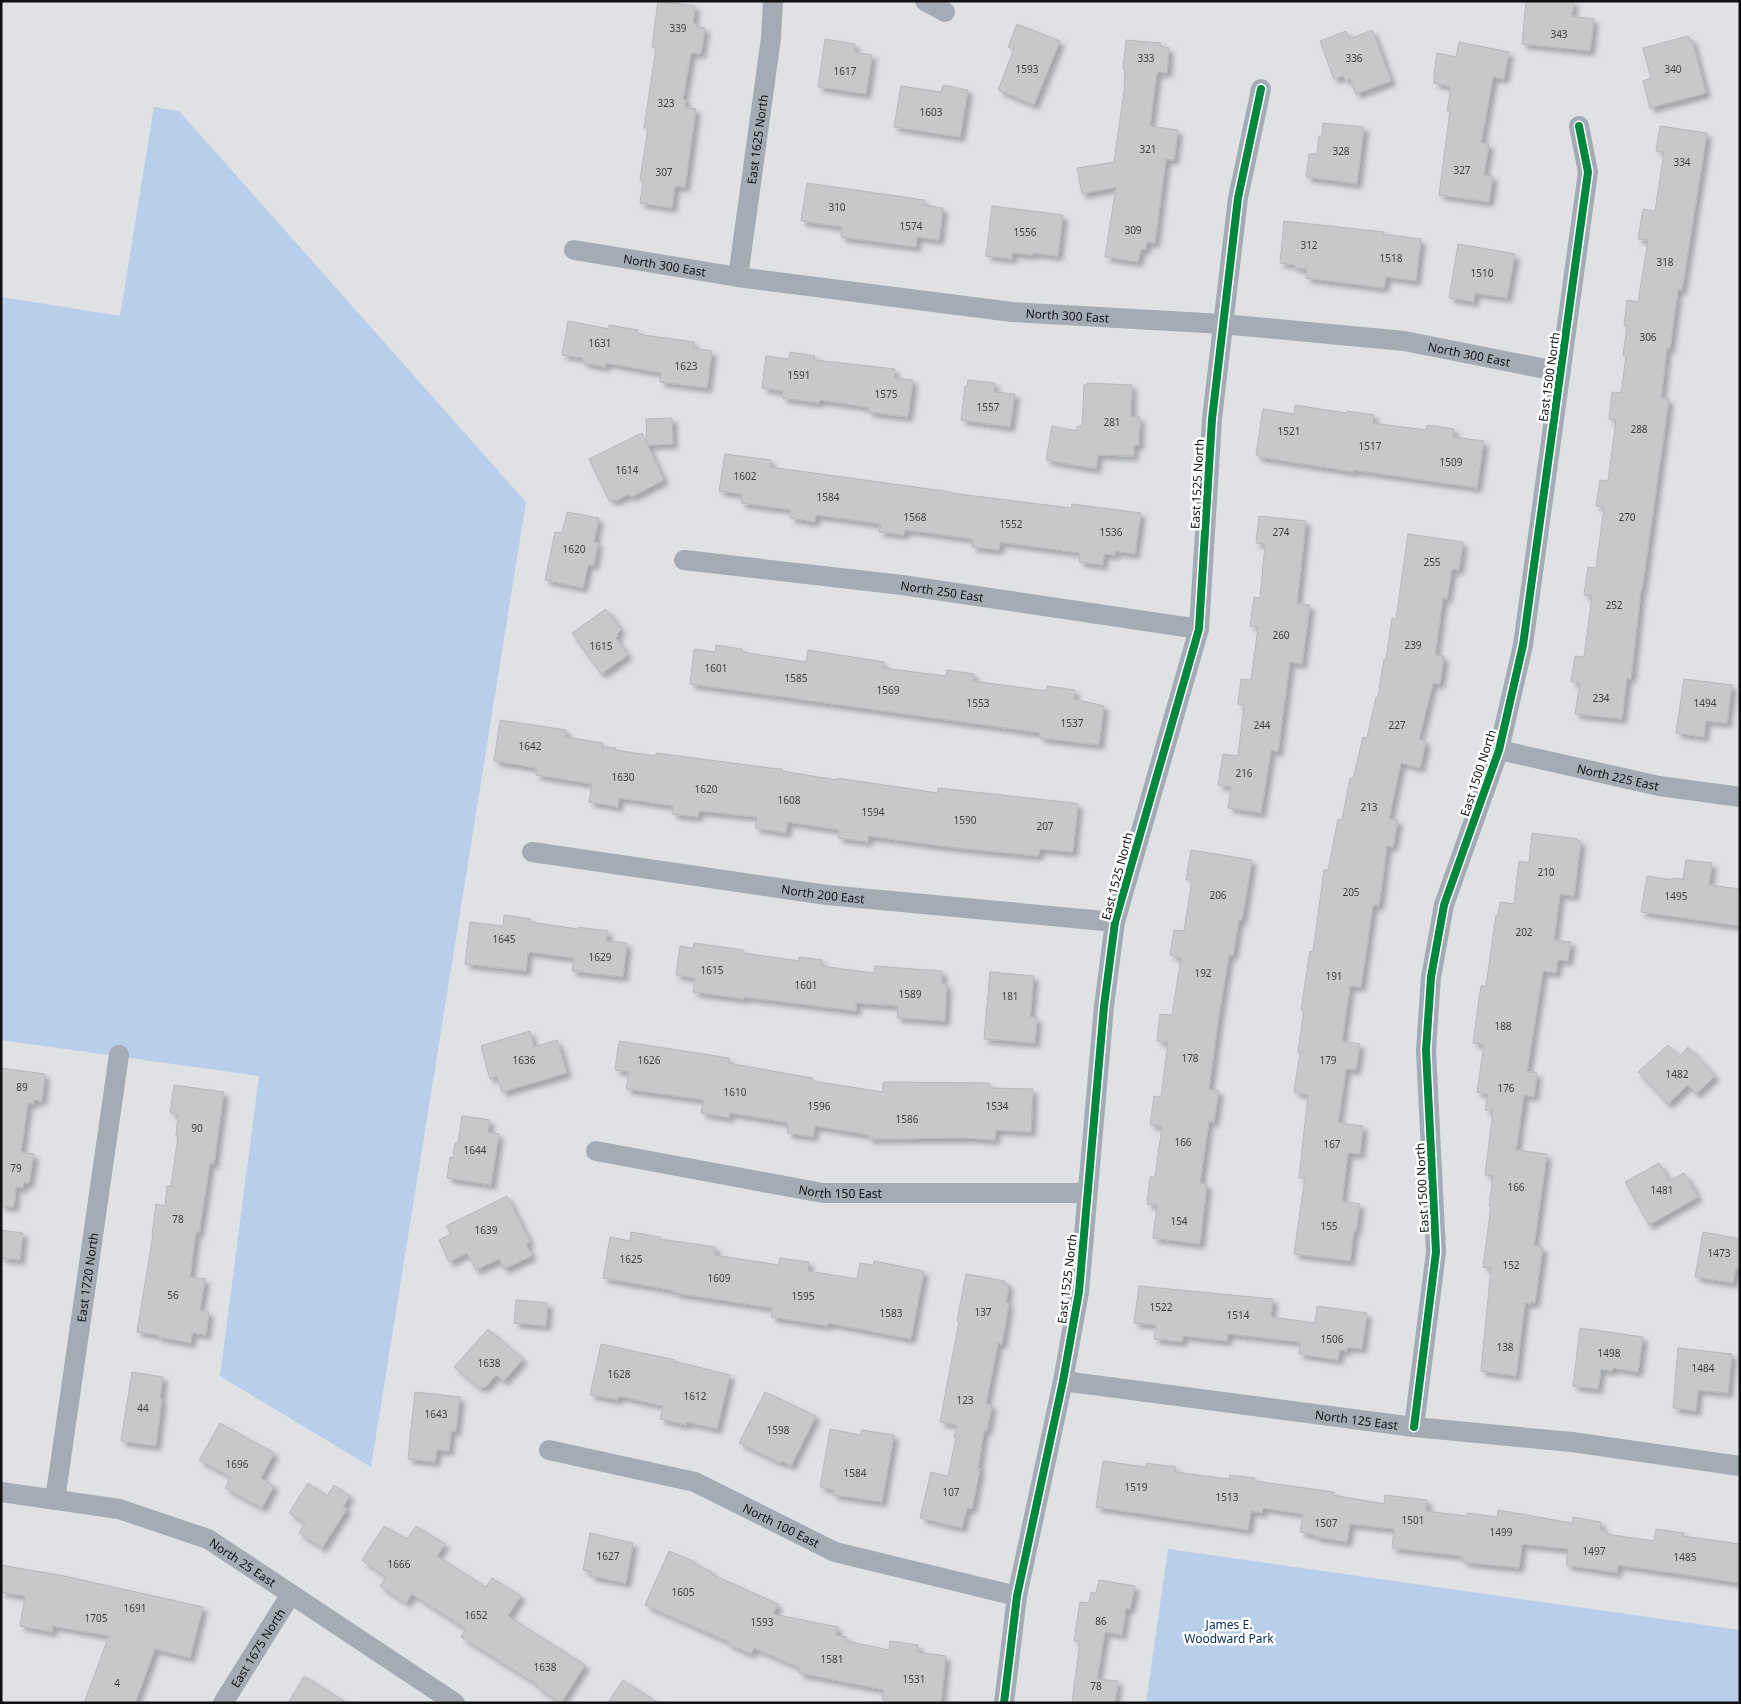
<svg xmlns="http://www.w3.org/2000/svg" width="1741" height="1704" font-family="'Noto Sans',sans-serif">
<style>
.green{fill:#b8ceea}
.building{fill:#c7c8c9;stroke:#b7b8b9;filter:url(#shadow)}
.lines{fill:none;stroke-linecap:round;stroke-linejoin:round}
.minor{stroke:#a4abb4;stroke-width:20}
.cycleway-casing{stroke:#fff;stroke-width:11}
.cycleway{stroke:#00873e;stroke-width:8}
.labels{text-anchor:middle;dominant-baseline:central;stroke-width:5;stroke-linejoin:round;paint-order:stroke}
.number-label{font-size:10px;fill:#3e3f40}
.street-label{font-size:12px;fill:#0f1011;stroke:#fff}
.park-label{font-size:12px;fill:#022c58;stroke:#fff}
</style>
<defs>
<filter id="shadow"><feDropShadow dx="4.5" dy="4.5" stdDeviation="2.5" flood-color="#0004"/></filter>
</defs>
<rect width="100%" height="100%" fill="#dfe1e4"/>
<g class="green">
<polygon points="154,107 179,111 526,502 371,1467 220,1376 259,1076 1,1040 2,297 120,316"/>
<polygon points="1168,1549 1740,1630 1740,1703 1146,1703"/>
</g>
<g class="building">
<polygon points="658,1 695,6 693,24 697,24 697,27 705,28 701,54 691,53 683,99 686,100 685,107 696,109 685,187 675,186 672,208 640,203 643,181 640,180 648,128 644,128 656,48 652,47"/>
<polygon points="1526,1 1574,1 1572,16 1594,19 1590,51 1522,44"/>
<polygon points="1017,24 1060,41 1034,105 998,90 1014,49 1008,47"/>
<polygon points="1372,30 1391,81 1356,94 1350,79 1346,81 1343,76 1334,79 1320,41 1346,31 1349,39"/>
<polygon points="1688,36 1690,40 1692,40 1706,93 1650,108 1643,81 1651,78 1643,48"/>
<polygon points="825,39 855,44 854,52 872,55 866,94 818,87"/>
<polygon points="1126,40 1161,43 1160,46 1169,48 1167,73 1157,72 1150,126 1178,130 1174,160 1166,159 1155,243 1147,242 1146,249 1141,249 1138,262 1105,257 1116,187 1082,194 1077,168 1114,162 1124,91 1125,70 1123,69"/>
<polygon points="1459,42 1509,52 1504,79 1493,77 1481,143 1489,144 1484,175 1493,176 1489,202 1439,195 1450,111 1447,111 1451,87 1434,83 1434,75 1437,53 1456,57"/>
<polygon points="943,85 968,90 960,137 894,127 901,86 941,92"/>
<polygon points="1323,123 1364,127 1357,184 1306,177 1309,154 1317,154 1319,136 1322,136"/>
<polygon points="1660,126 1707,133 1682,290 1678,289 1670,348 1667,348 1661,398 1669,399 1642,590 1641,590 1631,679 1627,678 1622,719 1575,714 1580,683 1571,682 1575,656 1584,657 1592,596 1584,595 1588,567 1596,568 1604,507 1596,506 1600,480 1608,481 1616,420 1609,419 1612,392 1621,393 1626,356 1623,355 1627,326 1624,326 1627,300 1638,302 1648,240 1638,239 1643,209 1655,211 1664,152 1656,151"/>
<polygon points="807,183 924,200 924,205 943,208 939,240 917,237 916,247 878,242 841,237 842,227 801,221"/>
<polygon points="992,206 1063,215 1058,256 1033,253 1033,255 1012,253 1012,259 986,256"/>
<polygon points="1284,221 1384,232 1383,234 1421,239 1416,281 1386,277 1384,288 1306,278 1307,269 1295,268 1295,265 1280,263"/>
<polygon points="1458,244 1515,254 1507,298 1475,293 1474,302 1449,298"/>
<polygon points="568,321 609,329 609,325 638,330 637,334 694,342 693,348 712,351 707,388 660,382 661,373 606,363 605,367 583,363 583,358 562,355"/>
<polygon points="790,352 815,356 814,360 895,369 894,378 913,380 908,417 868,412 869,408 860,406 820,400 819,403 782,398 783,391 762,388 766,356 789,359"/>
<polygon points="968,380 995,383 994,392 1015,394 1010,427 961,420 965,386 967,387"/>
<polygon points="1087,383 1132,385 1131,417 1140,417 1139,445 1134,445 1134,456 1098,455 1096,469 1046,460 1052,426 1077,431 1077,426 1082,426 1084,385 1087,385"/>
<polygon points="1295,405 1346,413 1347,411 1374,415 1373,423 1426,430 1427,425 1454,429 1453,437 1484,441 1477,488 1354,470 1354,472 1259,457 1259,456 1256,455 1263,409 1294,414"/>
<polygon points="672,418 673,444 647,445 646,419"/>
<polygon points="642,433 664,480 631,497 629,494 617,500 609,500 589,459"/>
<polygon points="725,454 771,460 770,467 951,492 951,493 1071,508 1072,504 1141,513 1135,554 1115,551 1115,555 1104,554 1103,565 1079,562 1080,553 1000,542 999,550 972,547 973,539 905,530 904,535 879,532 881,524 816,515 815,522 790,518 791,510 741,503 742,494 719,491"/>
<polygon points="567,512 599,518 594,542 598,543 594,565 588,565 583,588 545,580 555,532 562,533"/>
<polygon points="1259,516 1306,521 1297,604 1310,605 1302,664 1290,662 1278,752 1271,750 1261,813 1228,808 1231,787 1218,785 1223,754 1238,756 1244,705 1238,704 1241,679 1251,680 1258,627 1250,626 1254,597 1260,598 1265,544 1256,543"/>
<polygon points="1408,534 1463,542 1459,570 1452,569 1447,599 1443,598 1435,655 1444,656 1440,684 1433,683 1419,739 1426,741 1420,768 1401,763 1389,819 1398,820 1393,847 1387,846 1379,906 1373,905 1361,987 1350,986 1342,1041 1360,1044 1356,1070 1346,1069 1338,1123 1363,1126 1360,1154 1348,1153 1342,1201 1360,1204 1356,1231 1354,1231 1350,1261 1294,1254 1305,1178 1299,1178 1308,1095 1294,1092 1300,1052 1298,1052 1304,1010 1301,1010 1310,951 1313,952 1324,870 1328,870 1338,819 1342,820 1350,778 1353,779 1363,737 1367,738 1376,697 1378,697 1384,659 1386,659 1392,618 1396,619"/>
<polygon points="606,609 621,630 617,634 618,636 616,638 628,655 601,674 572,633"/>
<polygon points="716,645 742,649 742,652 806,662 808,650 884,662 883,668 946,676 947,670 974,674 973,681 1046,691 1047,686 1075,690 1074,699 1104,706 1099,745 1040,738 1040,733 991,726 690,684 694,649 715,652"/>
<polygon points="1684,679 1732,685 1727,723 1706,721 1704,737 1676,733"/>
<polygon points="500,720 566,730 565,737 603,743 602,747 616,748 615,750 656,756 656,753 770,768 782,769 782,771 837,780 837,778 938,793 938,788 1074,803 1078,804 1073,852 1040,849 1038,856 957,848 868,836 868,842 838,838 839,830 788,822 786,833 755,828 757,817 699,811 698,817 672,814 673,806 619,798 618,807 589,802 592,784 536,775 537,768 494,761"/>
<polygon points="1532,833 1577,839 1577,841 1581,841 1574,896 1560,894 1554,940 1571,942 1568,961 1558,960 1556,973 1543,971 1527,1072 1537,1073 1534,1097 1524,1095 1516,1150 1547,1154 1534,1246 1543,1247 1535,1303 1531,1302 1531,1304 1525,1303 1516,1376 1481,1371 1491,1268 1483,1267 1491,1206 1489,1206 1493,1176 1485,1175 1493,1111 1485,1110 1488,1094 1477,1092 1484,1045 1473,1043 1481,986 1486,986 1496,915 1498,915 1500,902 1514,904 1519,861 1529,863"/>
<polygon points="1191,850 1252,860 1242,920 1239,920 1233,955 1229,955 1218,1022 1209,1089 1219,1091 1214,1122 1209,1121 1200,1183 1207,1184 1200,1244 1153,1238 1157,1205 1147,1204 1150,1177 1155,1177 1162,1126 1150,1125 1154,1096 1161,1097 1168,1042 1157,1041 1160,1014 1172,1015 1181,958 1170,955 1174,930 1184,931 1192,880 1186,880"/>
<polygon points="1686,860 1712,863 1709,885 1740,889 1740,926 1641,912 1647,876 1672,880 1672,878 1683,879"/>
<polygon points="504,915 531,919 530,922 578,929 578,927 608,931 606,941 627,943 623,977 572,971 574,958 528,952 526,971 465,964 470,922 503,926"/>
<polygon points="694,943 743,950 743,953 799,961 799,957 822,960 821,966 874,973 875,966 942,971 942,984 947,984 945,1021 897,1018 898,1006 856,1003 856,1011 744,997 744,999 693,992 695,978 676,975 680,946 693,948"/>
<polygon points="990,972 1034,976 1030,1017 1037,1018 1035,1043 984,1039"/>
<polygon points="530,1031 534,1047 557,1040 567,1073 502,1092 497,1076 490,1079 481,1046"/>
<polygon points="619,1041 729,1058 728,1063 812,1078 812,1081 883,1092 883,1082 989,1083 989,1088 1033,1089 1031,1132 996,1130 995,1140 969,1138 869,1139 869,1135 815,1126 813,1137 787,1133 788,1123 730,1113 729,1118 701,1113 704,1100 626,1089 629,1072 615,1070"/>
<polygon points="1668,1045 1679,1057 1688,1047 1715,1076 1696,1094 1688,1085 1668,1104 1638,1072"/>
<polygon points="1,1068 45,1074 42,1101 34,1100 34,1104 28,1103 21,1152 34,1154 29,1183 24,1183 23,1188 16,1187 14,1207 1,1206"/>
<polygon points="174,1085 224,1092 214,1164 210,1163 199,1233 196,1232 190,1277 205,1279 200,1310 209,1312 206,1335 192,1333 191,1343 158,1337 158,1335 137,1332 153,1235 152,1235 156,1204 165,1206 167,1186 171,1186 178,1136 176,1136 178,1114 170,1113"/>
<polygon points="462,1116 490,1120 488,1132 499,1134 491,1185 447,1178 450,1157 453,1158 455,1143 458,1143"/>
<polygon points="1659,1163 1669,1181 1684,1173 1698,1197 1649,1225 1625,1182"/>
<polygon points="507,1196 530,1242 526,1244 532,1256 504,1269 499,1259 476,1270 467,1253 449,1262 439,1240 451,1234 446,1226"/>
<polygon points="1,1230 23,1233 20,1260 1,1258"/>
<polygon points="631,1232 660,1237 660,1239 716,1247 714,1255 779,1265 780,1258 809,1262 808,1271 857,1279 860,1263 873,1265 874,1261 924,1271 911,1339 828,1323 828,1326 771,1317 772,1308 675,1293 675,1291 603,1278 610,1237 630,1241"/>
<polygon points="1703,1232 1740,1239 1740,1268 1736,1268 1733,1283 1695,1277"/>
<polygon points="966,1274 1005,1281 1005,1284 1009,1285 1006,1303 1009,1303 1002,1344 998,1343 986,1404 992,1405 987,1431 984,1430 978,1469 980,1469 972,1509 967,1508 962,1528 920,1518 931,1472 948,1476 956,1437 954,1437 957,1425 940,1422 959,1322 957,1321"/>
<polygon points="1139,1286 1273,1299 1271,1317 1315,1323 1317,1306 1367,1313 1362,1349 1347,1347 1347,1351 1340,1350 1338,1360 1299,1354 1300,1342 1228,1334 1227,1341 1183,1336 1182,1342 1154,1339 1156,1325 1134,1323"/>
<polygon points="516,1300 548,1303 546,1326 514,1323"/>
<polygon points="1580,1328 1643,1337 1638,1372 1613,1368 1612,1371 1601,1369 1598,1389 1573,1386"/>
<polygon points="488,1329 523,1359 504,1381 496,1375 486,1387 478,1387 454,1367"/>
<polygon points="601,1344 675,1360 674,1361 730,1375 717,1429 687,1422 686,1425 660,1419 663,1406 619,1396 618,1400 590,1395"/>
<polygon points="1678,1348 1732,1354 1728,1393 1698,1390 1696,1411 1673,1408"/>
<polygon points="132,1372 163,1377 160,1398 162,1399 156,1446 121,1441"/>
<polygon points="415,1392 460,1397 456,1431 451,1431 449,1451 437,1450 435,1462 408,1459"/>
<polygon points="765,1392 816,1416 791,1466 782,1461 781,1463 739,1443"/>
<polygon points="220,1423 274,1453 261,1478 274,1486 262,1508 225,1488 231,1477 199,1460"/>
<polygon points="830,1429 860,1435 862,1430 894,1435 882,1502 833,1495 834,1490 820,1487"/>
<polygon points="1103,1461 1146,1467 1146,1463 1176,1467 1175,1472 1229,1479 1230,1475 1255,1478 1254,1481 1334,1492 1333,1495 1384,1504 1385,1495 1427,1500 1426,1511 1467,1516 1467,1513 1497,1517 1498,1510 1572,1523 1573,1517 1601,1522 1600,1530 1607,1531 1606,1534 1654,1541 1656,1529 1684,1533 1683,1536 1740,1544 1740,1583 1618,1565 1617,1573 1566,1565 1568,1549 1522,1544 1519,1568 1463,1562 1464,1559 1461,1558 1462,1556 1392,1548 1394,1529 1350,1524 1347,1542 1315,1537 1315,1535 1300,1532 1303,1514 1263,1508 1262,1513 1251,1511 1248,1530 1096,1507"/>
<polygon points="308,1483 327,1496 334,1485 350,1496 343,1507 347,1509 322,1548 299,1533 305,1523 289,1513"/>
<polygon points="384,1526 407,1539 416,1526 445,1544 437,1556 486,1587 492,1578 521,1596 508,1616 585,1665 561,1703 537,1687 538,1685 461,1637 466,1629 412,1594 406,1603 380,1586 386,1577 362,1560"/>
<polygon points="590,1533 633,1543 626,1583 590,1576 591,1571 583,1570"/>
<polygon points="669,1551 695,1562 695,1564 712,1572 711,1574 778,1604 773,1614 838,1627 836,1635 847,1637 846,1641 889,1650 890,1641 918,1645 917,1652 946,1656 941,1703 885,1703 885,1700 882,1699 884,1690 799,1673 800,1668 754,1648 751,1654 728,1644 729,1642 645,1605"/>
<polygon points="1,1565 64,1576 203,1607 190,1658 155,1649 135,1703 84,1703 109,1636 53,1626 52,1632 20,1626 25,1596 1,1592"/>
<polygon points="1099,1580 1135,1586 1130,1609 1126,1608 1122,1635 1105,1632 1097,1679 1118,1681 1115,1703 1072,1703 1080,1642 1074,1641 1080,1602 1089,1603 1091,1592 1096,1593"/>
<polygon points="304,1676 347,1703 288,1703"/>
<polygon points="623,1680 658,1703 608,1703"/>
</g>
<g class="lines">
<g class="minor">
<polyline points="925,1 945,12"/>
<path id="s1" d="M574 250 738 277 1012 312 1223 324 1404 341 1561 372"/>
<path id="s2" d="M738 277 771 38 773 1"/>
<path id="s3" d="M684 560 902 585 1199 629"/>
<path id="s4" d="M1499 750 1659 786 1740 797"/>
<path id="s5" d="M532 852 827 895 1115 922"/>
<path id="s6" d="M596 1151 823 1193H1087"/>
<path id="s7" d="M1063 1381 1414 1427 1572 1442 1740 1466"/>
<polyline points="1414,1427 1436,1252 1426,1050 1431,977 1444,905 1499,750 1523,645 1588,172 1579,126"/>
<path id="s8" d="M549 1450 695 1482 835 1552 1017 1596"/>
<path id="s9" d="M1 1492 119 1509 208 1539 455 1703"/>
<path id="s10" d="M55 1500 119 1055"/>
<path id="s11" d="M223 1703 291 1594"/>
<polyline points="1004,1703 1017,1596 1063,1381 1079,1292 1104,1006 1115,922 1199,629 1212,419 1238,198 1261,89"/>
</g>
<g class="cycleway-casing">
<g id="cycleway">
<polyline points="1414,1427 1436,1252 1426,1050 1431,977 1444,905 1499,750 1523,645 1588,172 1579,126"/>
<polyline points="1004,1703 1017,1596 1063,1381 1079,1292 1104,1006 1115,922 1199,629 1212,419 1238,198 1261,89"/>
</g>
</g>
<use href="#cycleway" class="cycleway"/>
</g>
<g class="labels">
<g class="number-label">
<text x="678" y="28">339</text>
<text x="1559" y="34">343</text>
<text x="1146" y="58">333</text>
<text x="1354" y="58">336</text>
<text x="1027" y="69">1593</text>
<text x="1673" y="69">340</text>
<text x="845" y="71">1617</text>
<text x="666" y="103">323</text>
<text x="931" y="112">1603</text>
<text x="1148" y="149">321</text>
<text x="1341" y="151">328</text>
<text x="1682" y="162">334</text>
<text x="1462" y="170">327</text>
<text x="664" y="172">307</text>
<text x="837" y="207">310</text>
<text x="911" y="226">1574</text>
<text x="1133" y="230">309</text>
<text x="1025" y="232">1556</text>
<text x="1309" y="245">312</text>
<text x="1391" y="258">1518</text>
<text x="1665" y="262">318</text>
<text x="1482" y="273">1510</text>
<text x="1648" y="337">306</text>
<text x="600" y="343">1631</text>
<text x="686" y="366">1623</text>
<text x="799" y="375">1591</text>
<text x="886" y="394">1575</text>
<text x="988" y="407">1557</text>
<text x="1112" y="422">281</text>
<text x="1639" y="429">288</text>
<text x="1289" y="431">1521</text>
<text x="1370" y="446">1517</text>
<text x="1451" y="462">1509</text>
<text x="627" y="470">1614</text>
<text x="745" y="476">1602</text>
<text x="828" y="497">1584</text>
<text x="915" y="517">1568</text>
<text x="1627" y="517">270</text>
<text x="1011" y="524">1552</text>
<text x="1111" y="532">1536</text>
<text x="1281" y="532">274</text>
<text x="574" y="549">1620</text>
<text x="1432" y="562">255</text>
<text x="1614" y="605">252</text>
<text x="1281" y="635">260</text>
<text x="1413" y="645">239</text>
<text x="601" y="646">1615</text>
<text x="716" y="668">1601</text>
<text x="796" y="678">1585</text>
<text x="888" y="690">1569</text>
<text x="1601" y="698">234</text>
<text x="978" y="703">1553</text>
<text x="1705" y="703">1494</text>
<text x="1072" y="723">1537</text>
<text x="1262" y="725">244</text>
<text x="1397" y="725">227</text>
<text x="530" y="746">1642</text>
<text x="1244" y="773">216</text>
<text x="623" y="777">1630</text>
<text x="706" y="789">1620</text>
<text x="789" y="800">1608</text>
<text x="1369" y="807">213</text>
<text x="873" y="812">1594</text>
<text x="965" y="820">1590</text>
<text x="1045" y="826">207</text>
<text x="1546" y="872">210</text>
<text x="1351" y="892">205</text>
<text x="1218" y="895">206</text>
<text x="1676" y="896">1495</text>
<text x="1524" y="932">202</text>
<text x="504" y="939">1645</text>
<text x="600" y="957">1629</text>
<text x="712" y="970">1615</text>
<text x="1203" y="973">192</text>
<text x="1334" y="976">191</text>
<text x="806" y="985">1601</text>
<text x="910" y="994">1589</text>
<text x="1010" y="996">181</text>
<text x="1503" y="1026">188</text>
<text x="1190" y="1058">178</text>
<text x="524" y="1060">1636</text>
<text x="649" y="1060">1626</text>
<text x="1328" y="1060">179</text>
<text x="1677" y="1074">1482</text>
<text x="22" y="1087">89</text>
<text x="1506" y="1088">176</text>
<text x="735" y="1092">1610</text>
<text x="819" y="1106">1596</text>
<text x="997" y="1106">1534</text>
<text x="907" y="1119">1586</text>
<text x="197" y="1128">90</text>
<text x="1183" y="1142">166</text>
<text x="1332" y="1144">167</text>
<text x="475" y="1150">1644</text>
<text x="16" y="1168">79</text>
<text x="1516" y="1187">166</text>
<text x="1662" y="1190">1481</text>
<text x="178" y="1219">78</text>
<text x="1179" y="1221">154</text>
<text x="1329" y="1226">155</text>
<text x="486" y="1230">1639</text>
<text x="1719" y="1253">1473</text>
<text x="631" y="1259">1625</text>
<text x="1511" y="1265">152</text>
<text x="719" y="1278">1609</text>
<text x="173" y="1295">56</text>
<text x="803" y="1296">1595</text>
<text x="1161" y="1307">1522</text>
<text x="983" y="1312">137</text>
<text x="891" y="1313">1583</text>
<text x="1238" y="1315">1514</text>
<text x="1332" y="1339">1506</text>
<text x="1505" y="1347">138</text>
<text x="1609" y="1353">1498</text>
<text x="489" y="1363">1638</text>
<text x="1703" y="1368">1484</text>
<text x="619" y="1374">1628</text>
<text x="695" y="1396">1612</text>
<text x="965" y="1400">123</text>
<text x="143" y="1408">44</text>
<text x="436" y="1414">1643</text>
<text x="778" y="1430">1598</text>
<text x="237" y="1464">1696</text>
<text x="855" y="1473">1584</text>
<text x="1136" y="1487">1519</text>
<text x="951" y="1492">107</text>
<text x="1227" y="1497">1513</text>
<text x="1413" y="1520">1501</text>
<text x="1326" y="1523">1507</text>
<text x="1501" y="1532">1499</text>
<text x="1594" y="1551">1497</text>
<text x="608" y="1556">1627</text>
<text x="1685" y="1557">1485</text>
<text x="399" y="1564">1666</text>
<text x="683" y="1592">1605</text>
<text x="135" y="1608">1691</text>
<text x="476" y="1615">1652</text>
<text x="96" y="1618">1705</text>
<text x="1101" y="1621">86</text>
<text x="762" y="1622">1593</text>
<text x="832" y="1659">1581</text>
<text x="545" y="1667">1638</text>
<text x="914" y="1679">1531</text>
<text x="117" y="1683">4</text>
<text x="1096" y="1686">78</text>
</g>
<g class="street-label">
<text stroke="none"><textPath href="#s2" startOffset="139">East 1625 North</textPath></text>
<text stroke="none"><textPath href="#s1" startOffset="92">North 300 East</textPath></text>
<text stroke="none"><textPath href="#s1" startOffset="498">North 300 East</textPath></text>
<text stroke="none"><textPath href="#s1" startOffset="902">North 300 East</textPath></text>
<text transform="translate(1549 377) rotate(-82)">East 1500 North</text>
<text transform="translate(1197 484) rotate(-87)">East 1525 North</text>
<text stroke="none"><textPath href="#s3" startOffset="260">North 250 East</textPath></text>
<text transform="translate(1478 773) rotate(-72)">East 1500 North</text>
<text stroke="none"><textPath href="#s4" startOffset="122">North 225 East</textPath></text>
<text transform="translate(1117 876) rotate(-75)">East 1525 North</text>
<text stroke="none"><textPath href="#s5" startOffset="294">North 200 East</textPath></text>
<text transform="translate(1422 1188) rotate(-93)">East 1500 North</text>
<text stroke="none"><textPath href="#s6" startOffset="248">North 150 East</textPath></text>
<text stroke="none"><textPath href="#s10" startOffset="225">East 1720 North</textPath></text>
<text transform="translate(1067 1279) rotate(-83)">East 1525 North</text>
<text stroke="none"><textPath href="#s7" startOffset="296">North 125 East</textPath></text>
<text stroke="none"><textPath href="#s8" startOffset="246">North 100 East</textPath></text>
<text stroke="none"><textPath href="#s9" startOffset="255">North 25 East</textPath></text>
<text stroke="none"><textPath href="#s11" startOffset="65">East 1675 North</textPath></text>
</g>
<g class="park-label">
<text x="1229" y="1624">James E.<tspan x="1229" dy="14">Woodward Park</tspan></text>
</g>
</g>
<rect width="1741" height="1704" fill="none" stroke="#0f1011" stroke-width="5"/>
</svg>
